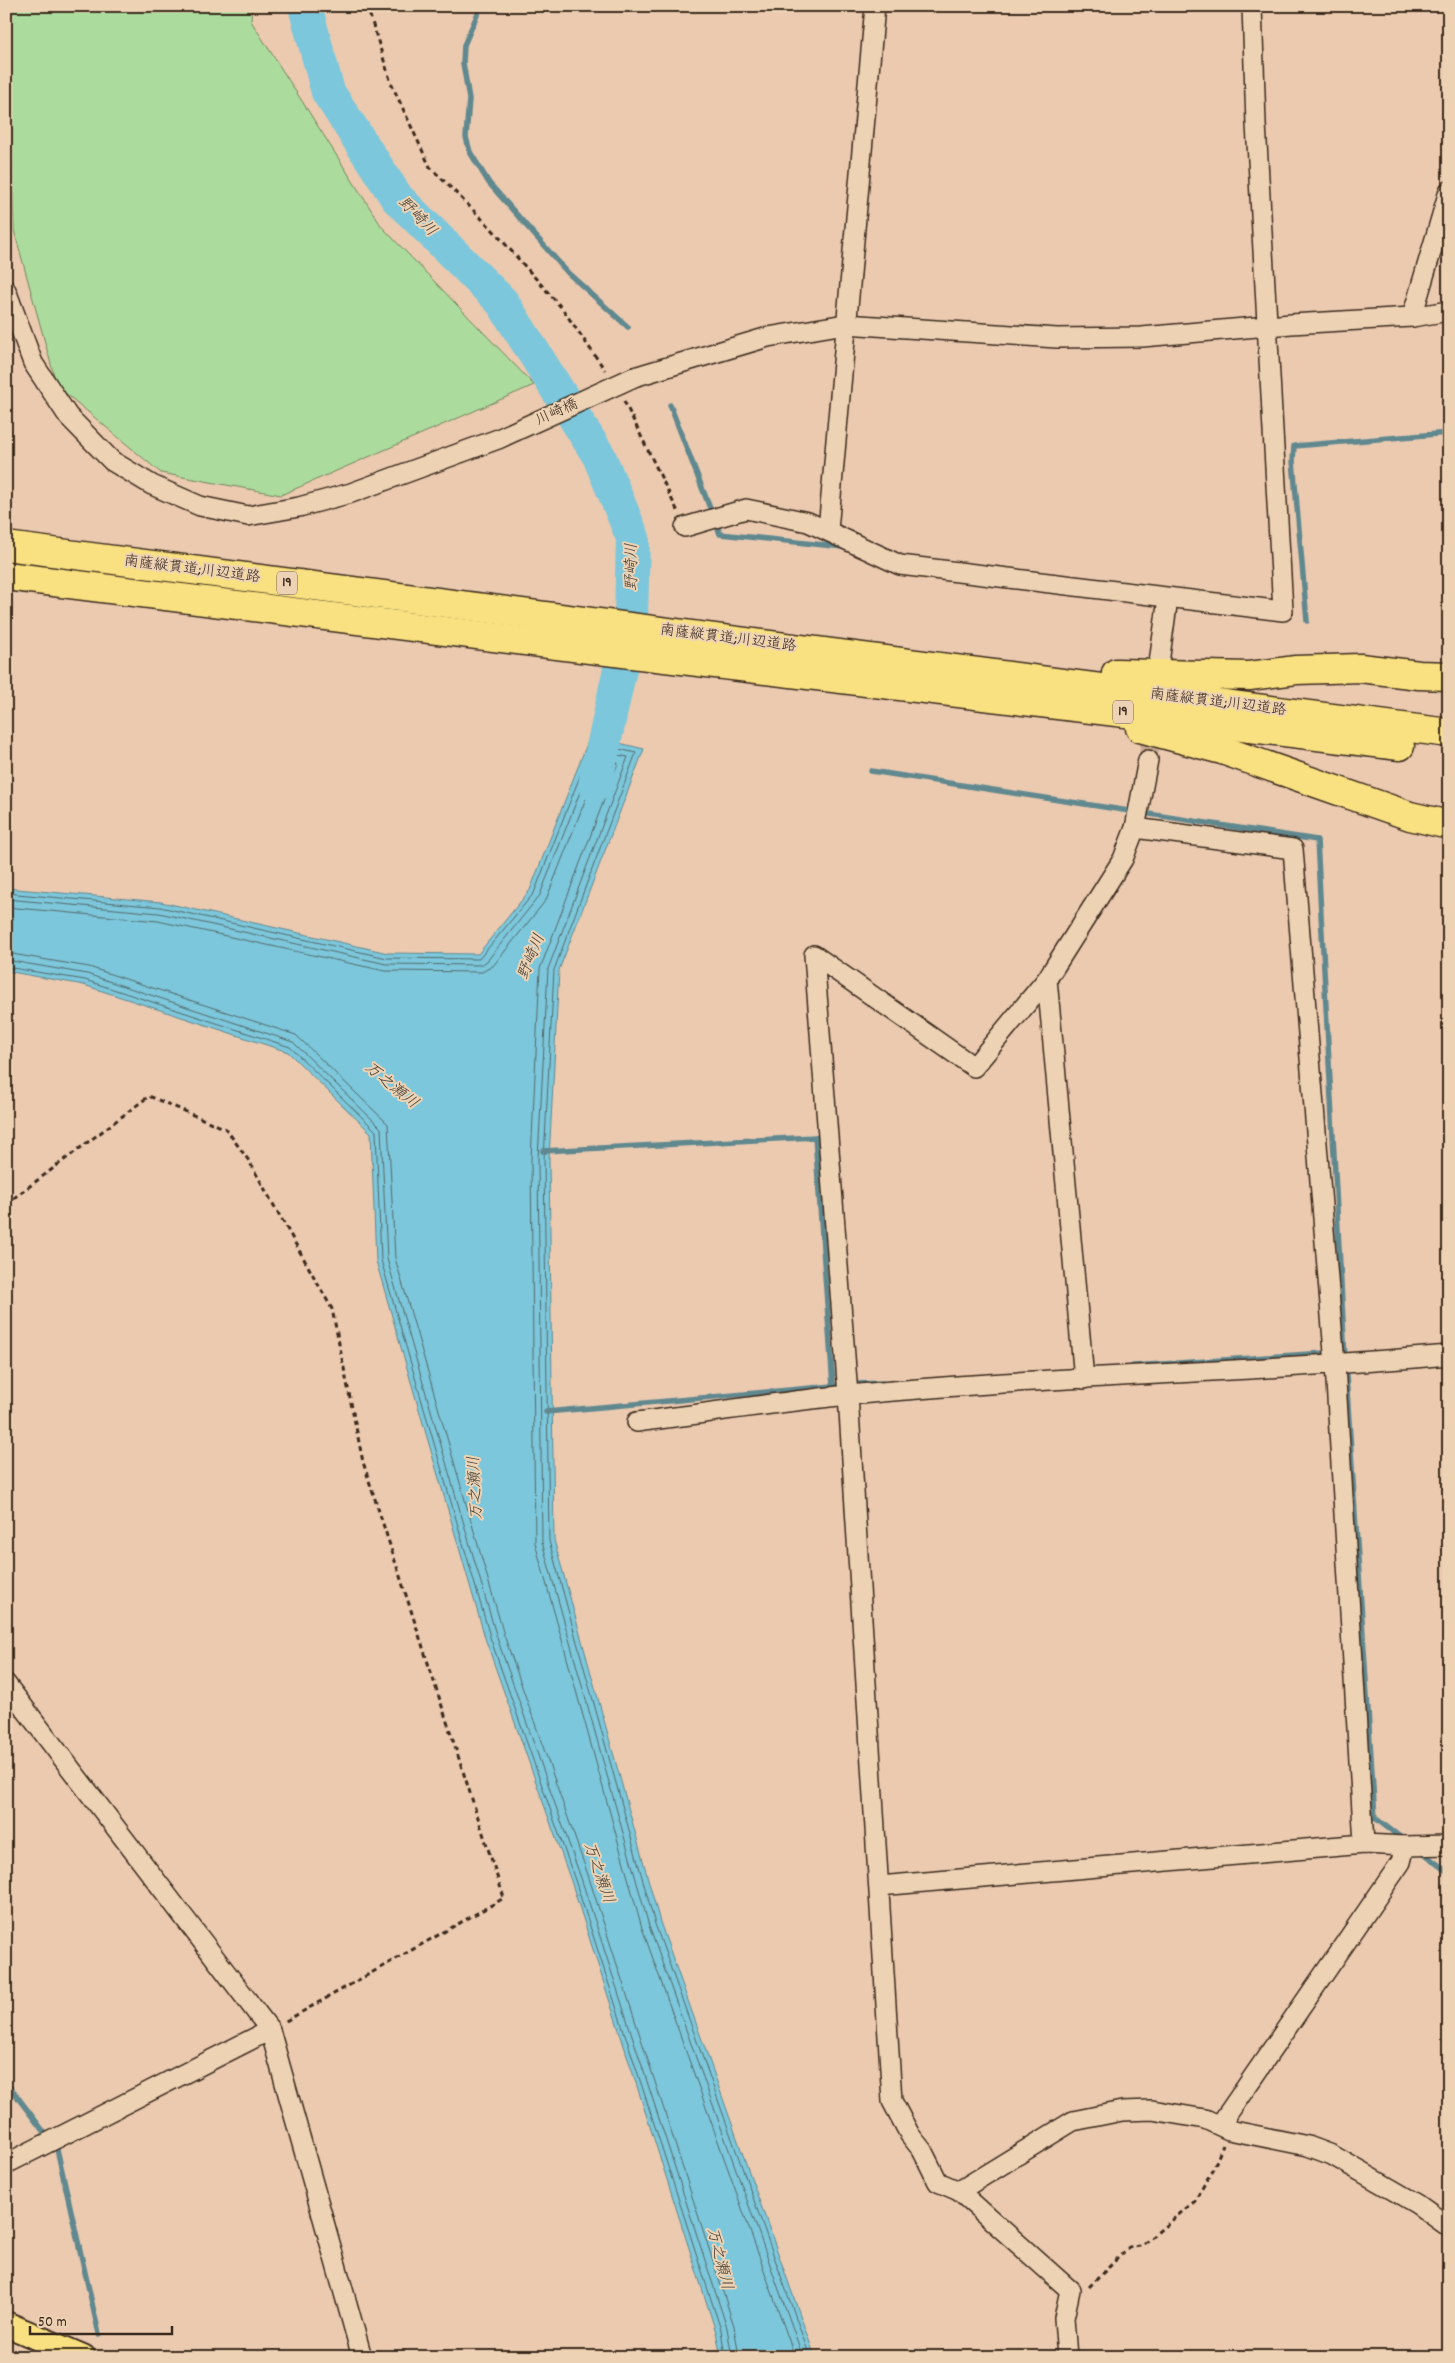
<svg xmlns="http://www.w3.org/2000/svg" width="1455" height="2363" font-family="Dekko,'Klee One',sans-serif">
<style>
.green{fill:#abdc9d;stroke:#73835e}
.water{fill:#7bc7db;stroke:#61888f}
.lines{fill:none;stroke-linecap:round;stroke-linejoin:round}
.shore{stroke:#55696a;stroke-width:1}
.stream{stroke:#61888f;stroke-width:5.5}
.river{stroke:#7bc7db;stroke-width:34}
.minor-tunnel{stroke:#c8aa93;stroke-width:19;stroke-dasharray:19 9;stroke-linecap:butt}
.minor-casing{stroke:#3b2a1e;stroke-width:22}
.major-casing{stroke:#3b2a1e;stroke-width:28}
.highway-casing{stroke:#3b2a1e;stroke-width:31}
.path{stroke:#3b2a1e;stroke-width:3;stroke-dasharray:5 4;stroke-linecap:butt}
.minor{stroke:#edd2b4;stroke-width:19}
.major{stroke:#f9e181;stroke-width:24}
.highway{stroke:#f9e181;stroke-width:28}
.labels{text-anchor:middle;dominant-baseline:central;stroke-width:4;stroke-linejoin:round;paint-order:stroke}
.shield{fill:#edd2b4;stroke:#705c4b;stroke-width:1}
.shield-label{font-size:14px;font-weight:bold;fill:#3b2a1e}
.street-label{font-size:15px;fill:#3b2a1e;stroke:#edd2b4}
.water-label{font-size:16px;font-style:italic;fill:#45423a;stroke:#edd2b4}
</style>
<rect width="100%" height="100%" fill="#ebcab0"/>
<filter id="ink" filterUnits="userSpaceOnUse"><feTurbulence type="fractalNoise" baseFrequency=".02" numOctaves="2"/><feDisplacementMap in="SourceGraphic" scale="10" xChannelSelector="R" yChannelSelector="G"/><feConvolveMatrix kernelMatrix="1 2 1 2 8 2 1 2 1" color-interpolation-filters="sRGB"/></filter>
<g filter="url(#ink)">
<polygon class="green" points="6,6 252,6 251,21 382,227 534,385 281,495 161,473 57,386 14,230 10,83 6,78"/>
<polygon class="water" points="590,736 644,749 559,970 549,1159 554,1540 660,1922 815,2357 721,2357 716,2332 572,1884 486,1641 376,1261 371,1133 288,1052 84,985 6,971 6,888 161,902 388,953 478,954 530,890"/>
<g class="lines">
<g class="shore">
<polyline points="6,893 160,907 387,958 479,959 534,893 593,743 636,753 554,970 544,1159 549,1541 655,1924 810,2357"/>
<polyline points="6,899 159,913 386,964 481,965 487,961 540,895 596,751 628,757 548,969 538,1159 542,1542 649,1926 803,2357"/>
<polyline points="6,907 158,921 385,971 482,972 493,966 546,900 601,760 618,763 540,969 531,1159 535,1543 642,1928 795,2357"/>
<polyline points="6,953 89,967 296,1035 388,1124 395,1258 504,1635 589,1878 734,2326 739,2357"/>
<polyline points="6,960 87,974 293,1042 381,1128 387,1259 497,1638 582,1881 727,2328 732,2357"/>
<polyline points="6,967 85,980 290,1047 376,1131 381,1260 491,1640 576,1883 721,2330 725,2357"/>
</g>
<g class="stream">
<polyline points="481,6 464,45 463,63 469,99 466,137 470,152 489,183 568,273 628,327"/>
<polyline points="670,405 720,534 843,547"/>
<polyline points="1307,621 1293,461 1294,446 1449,433"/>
<polyline points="871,771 1317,840 1345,1358"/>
<polyline points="543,1151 815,1137 833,1386 842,1385"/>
<polyline points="1133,1366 1325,1353"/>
<polyline points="1346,1375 1375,1818 1404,1840"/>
<polyline points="856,1384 882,1383"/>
<polyline points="546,1412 833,1386"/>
<polyline points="1420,1851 1449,1873"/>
<polyline points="6,2082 47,2136"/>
<polyline points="57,2149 99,2334"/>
</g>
<polyline class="river" points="305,6 328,92 397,198 502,302 599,456 633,538 631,618 595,785"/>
<polyline class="minor-tunnel" points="1148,760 1153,719"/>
<g class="minor-casing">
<g id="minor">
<polyline points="6,290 33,363 68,416 112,461 152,485 200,506 248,516 299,507 351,493 498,439 634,377 768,337 845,324 1057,338 1142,337 1291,324 1412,317 1449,311"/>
<polyline points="1412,317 1449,191"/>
<polyline points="685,527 746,509 808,522 900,565 1283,611 1256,124 1252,6"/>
<polyline points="828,530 875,6"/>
<polyline points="1158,670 1168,598"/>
<polyline points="1135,828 1293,849 1335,1365 1364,1844"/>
<polyline points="1047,979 1084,1379"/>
<path d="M637 1422C708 1413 778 1402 848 1395 1048 1376 1249 1373 1449 1355"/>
<polyline points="6,1684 270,2030 362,2357"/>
<polyline points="879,1886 1364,1844 1405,1846 1449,1845"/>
<polyline points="1220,2125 1401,1862 1405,1846"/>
<polyline points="6,2164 270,2030"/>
<polyline points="959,2191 1073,2121 1122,2111 1152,2110 1205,2119 1229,2130 1308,2146 1332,2155 1417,2204 1449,2227"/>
<polyline points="1067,2357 1064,2318 1070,2290 959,2191 938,2182 922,2150 910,2135 892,2101 848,1395 814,955 974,1067 1047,979 1123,859 1135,828 1148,760"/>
</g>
</g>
<g class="major-casing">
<polyline id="major" points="6,2324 83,2357"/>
</g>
<g class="highway-casing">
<g id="highway">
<polyline points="6,546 1449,733"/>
<polyline points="6,576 565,646 1400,746"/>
<polyline points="1116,673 1249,676 1296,670 1360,668 1419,675 1449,676"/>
<polyline points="1140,728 1222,750 1410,816 1449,825"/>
</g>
</g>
<g class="path">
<polyline points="367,6 391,83 430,167 491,228 561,307 605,370"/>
<polyline points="624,401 678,512"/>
<polyline points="6,1204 149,1096 226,1129 249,1161 332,1309 363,1462 504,1898 284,2022"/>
<polyline points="1089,2287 1129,2247 1141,2246 1195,2201 1214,2167 1223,2145"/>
<polyline points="1445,2357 1449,2354"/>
</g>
<use href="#minor" class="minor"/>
<use href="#major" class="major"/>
<use href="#highway" class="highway"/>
</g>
</g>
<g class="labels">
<g class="shield">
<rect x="277" y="571.5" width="20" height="23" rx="4"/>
<rect x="1113" y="700.5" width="20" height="23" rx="4"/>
</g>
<g class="shield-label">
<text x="287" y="583">19</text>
<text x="1123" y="712">19</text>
</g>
<g class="street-label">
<text transform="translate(557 413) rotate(-24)">川崎橋</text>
<text transform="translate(192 570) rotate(7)">南薩縦貫道;川辺道路</text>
<text transform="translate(728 639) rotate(7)">南薩縦貫道;川辺道路</text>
<text transform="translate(1218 703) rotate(7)">南薩縦貫道;川辺道路</text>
</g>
<g class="water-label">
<text transform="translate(417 217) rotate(46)">野崎川</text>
<text transform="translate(632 567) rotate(-90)">野崎川</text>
<text transform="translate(532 957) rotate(-68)">野崎川</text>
<text transform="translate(391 1086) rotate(39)">万之瀬川</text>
<text transform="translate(476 1488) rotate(-93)">万之瀬川</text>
<text transform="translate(598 1873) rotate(71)">万之瀬川</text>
<text transform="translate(719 2259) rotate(76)">万之瀬川</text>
</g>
</g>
<rect width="1455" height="2363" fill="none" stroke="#edd2b4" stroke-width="25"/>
<rect x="12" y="12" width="1430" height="2338" fill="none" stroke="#3b2a1e" stroke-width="2" filter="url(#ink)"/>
<path d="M30 2326v8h142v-8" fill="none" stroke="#3b2a1e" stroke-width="2.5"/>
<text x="38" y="2326" font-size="15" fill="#3b2a1e" stroke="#edd2b4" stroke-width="4" paint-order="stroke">50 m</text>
</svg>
